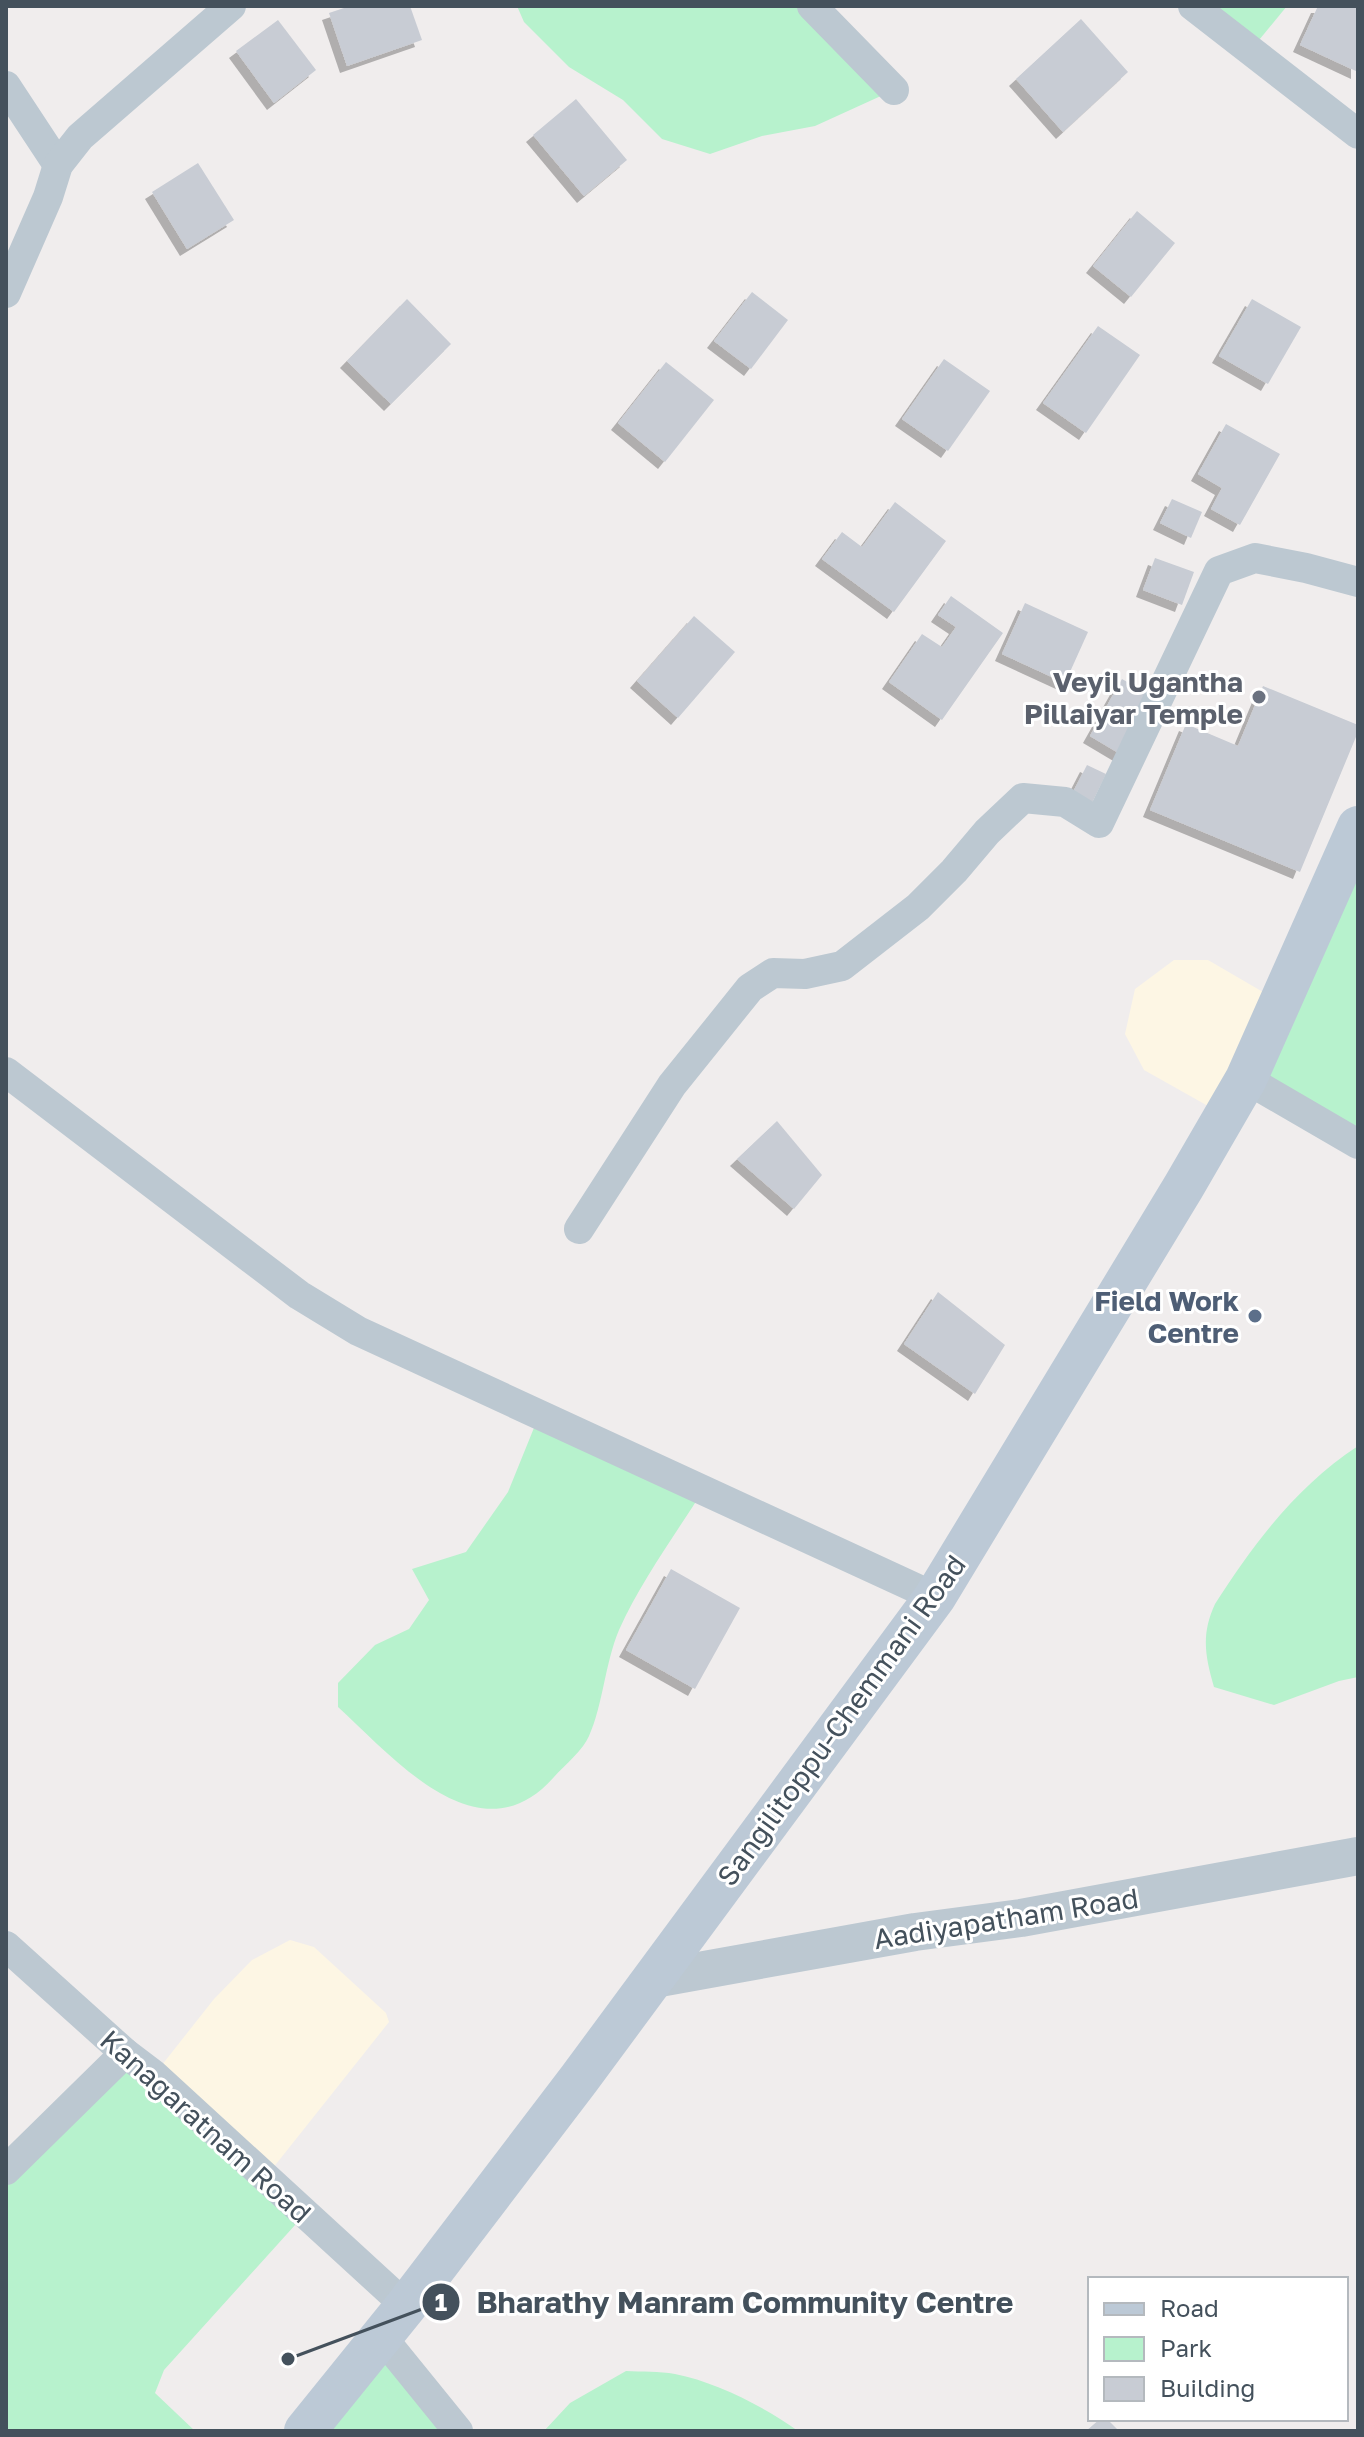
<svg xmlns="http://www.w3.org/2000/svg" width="1364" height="2437" font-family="'Golos Text',sans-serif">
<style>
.commercial{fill:#fdf6e4}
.green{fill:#b7f2cd}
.building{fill:#c8ccd4;filter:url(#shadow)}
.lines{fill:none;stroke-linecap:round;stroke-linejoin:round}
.minor{stroke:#bcc8d1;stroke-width:30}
.tertiary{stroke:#bcc8d1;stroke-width:38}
.secondary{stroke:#bcc9d6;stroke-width:42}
.worship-dot{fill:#6b7280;stroke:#fff;stroke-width:3}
.service-dot{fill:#5c6f8a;stroke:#fff;stroke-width:3}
.labels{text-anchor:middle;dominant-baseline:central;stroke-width:6;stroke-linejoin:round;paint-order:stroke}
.worship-label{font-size:28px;font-weight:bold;fill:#5b616d;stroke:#fff;text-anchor:end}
.service-label{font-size:28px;font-weight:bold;fill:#4e5e75;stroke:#fff;text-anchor:end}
.street-label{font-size:28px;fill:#44515c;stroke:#fff}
.leader{fill:none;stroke:#44515c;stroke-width:3}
.callout-dot{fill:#44515c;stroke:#fff;stroke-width:3}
.mark-label{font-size:24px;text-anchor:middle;font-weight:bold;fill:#fff}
.callout-label{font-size:30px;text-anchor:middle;font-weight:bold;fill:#44515c;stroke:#fff;stroke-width:6;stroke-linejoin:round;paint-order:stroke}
</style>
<defs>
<filter id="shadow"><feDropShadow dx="-7" dy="7" stdDeviation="0" flood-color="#0004"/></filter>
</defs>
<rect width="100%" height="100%" fill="#f0eded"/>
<g class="commercial">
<polygon points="1174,960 1208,960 1280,1002 1224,1115 1144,1070 1125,1034 1135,989"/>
<polygon points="290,1940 314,1947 386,2013 389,2022 265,2178 154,2075 214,1999 252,1960"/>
</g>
<g class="green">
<polygon points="517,6 812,6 894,90 815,126 762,136 710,154 662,139 623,100 569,67 524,22"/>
<polygon points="1193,6 1287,6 1250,51"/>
<polygon points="1358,827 1358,1144 1246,1079"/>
<path d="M540 1413 704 1489C675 1535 641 1581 619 1630 605 1663 603 1705 589 1736 583 1750 565 1765 554 1777 480 1861 394 1758 338 1707V1683L375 1645 409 1629 429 1600 412 1569 466 1552 508 1492Z"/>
<path d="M1358 1446V1677L1339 1681 1274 1705 1214 1687C1205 1656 1201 1634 1215 1604 1254 1543 1297 1486 1358 1446Z"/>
<polygon points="125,2053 305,2214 164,2370 155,2393 195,2431 6,2431 6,2170"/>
<polygon points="381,2336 465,2424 476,2431 305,2431"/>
<path d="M626 2371C642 2372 659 2371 675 2374 716 2382 765 2407 798 2431H544L570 2403Z"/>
</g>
<g class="building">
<polygon points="350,6 410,6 422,40 347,66 329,13"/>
<polygon points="1318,6 1358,6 1358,72 1300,45"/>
<polygon points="1081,19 1128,72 1063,132 1016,79"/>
<polygon points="278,20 316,70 274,103 236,51"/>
<polygon points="576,99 627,160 584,196 533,135"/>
<polygon points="198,163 234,220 187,249 152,192"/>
<polygon points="1137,211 1175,243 1131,297 1093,266"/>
<polygon points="752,292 788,320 751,369 714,341"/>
<polygon points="407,299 451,344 391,404 347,361"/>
<polygon points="1252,299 1301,327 1268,384 1219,356"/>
<polygon points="1098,326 1140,355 1086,433 1043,403"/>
<polygon points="944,359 990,391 948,451 902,419"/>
<polygon points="666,362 714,400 665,462 618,423"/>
<polygon points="1226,424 1280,454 1240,525 1211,509 1222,488 1198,474"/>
<polygon points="1172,499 1202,512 1191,538 1160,523"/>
<polygon points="895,502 946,541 894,612 822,559 842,532 862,547"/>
<polygon points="1155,558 1194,572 1182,605 1143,590"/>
<polygon points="951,596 1003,633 942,720 889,682 922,634 942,647 956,627 938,615"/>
<polygon points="1025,603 1088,632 1065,683 1002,654"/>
<polygon points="694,616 735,652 678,718 637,681"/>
<polygon points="1122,679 1155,698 1122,755 1090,736"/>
<polygon points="1263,686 1358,725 1358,732 1300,872 1150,810 1186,724 1238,746"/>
<polygon points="1087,765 1106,774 1091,805 1071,796"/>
<polygon points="777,1121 822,1175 794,1209 737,1159"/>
<polygon points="938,1292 1005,1345 975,1394 904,1344"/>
<polygon points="671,1569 740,1608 695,1689 626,1650"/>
<polygon points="1100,2419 1107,2419 1119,2431 1086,2431"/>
</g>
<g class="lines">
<g class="minor">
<polyline points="812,6 894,90"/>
<polyline points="1193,6 1358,134"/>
<polyline points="6,86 58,165"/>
<polyline points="6,293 48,197 58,165 80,137 231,6"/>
<polyline points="6,1072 299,1295 358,1331 935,1597"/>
<polyline points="1246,1079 1358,1144"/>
<polyline points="579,1229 672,1085 750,988 773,973 805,974 842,966 918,907 954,871 987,832 1023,798 1065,802 1099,823 1219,571 1255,558 1306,568 1358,582"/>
<polyline points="6,1946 125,2053 154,2075 406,2306"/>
<polyline points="6,2170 125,2053"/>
<polyline points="381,2336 458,2431"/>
</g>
<polyline class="tertiary" points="654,1979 915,1932 1021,1918 1358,1856"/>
<polyline class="secondary" points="305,2431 406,2306 579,2079 935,1597 1184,1186 1246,1079 1358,827"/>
</g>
<circle class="worship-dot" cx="1259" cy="697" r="8"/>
<circle class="service-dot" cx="1255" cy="1316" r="8"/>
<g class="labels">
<g class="worship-label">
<text x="1243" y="681">Veyil Ugantha<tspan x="1243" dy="32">Pillaiyar Temple</tspan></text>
</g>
<g class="service-label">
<text x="1239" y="1300">Field Work<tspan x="1239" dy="32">Centre</tspan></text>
</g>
<g class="street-label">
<text transform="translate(841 1720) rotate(-54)">Sangilitoppu-Chemmani Road</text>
<text transform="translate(1006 1918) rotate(-9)">Aadiyapatham Road</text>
<text transform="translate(206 2126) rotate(42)">Kanagaratnam Road</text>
</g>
</g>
<path class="leader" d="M288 2359L441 2302"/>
<g class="callout-dot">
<circle cx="288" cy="2359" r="8"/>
<circle cx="441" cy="2302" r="20"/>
</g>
<g class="mark-label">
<text x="441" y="2311">1</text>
</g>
<g class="callout-label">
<text x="745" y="2313">Bharathy Manram Community Centre</text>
</g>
<rect width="1364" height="2437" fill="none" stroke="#44515c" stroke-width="16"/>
<rect x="1088" y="2277" width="260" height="144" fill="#ffffff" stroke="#b4b9be" stroke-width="2"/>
<rect x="1104" y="2303" width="40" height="12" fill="#bcc9d6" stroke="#b4b9be" stroke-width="2"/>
<text x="1160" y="2317" font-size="24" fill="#44515c">Road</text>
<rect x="1104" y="2337" width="40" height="24" fill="#b7f2cd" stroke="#b4b9be" stroke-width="2"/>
<text x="1160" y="2357" font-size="24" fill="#44515c">Park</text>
<rect x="1104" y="2377" width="40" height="24" fill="#c8ccd4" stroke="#b4b9be" stroke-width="2"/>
<text x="1160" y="2397" font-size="24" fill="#44515c">Building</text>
</svg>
